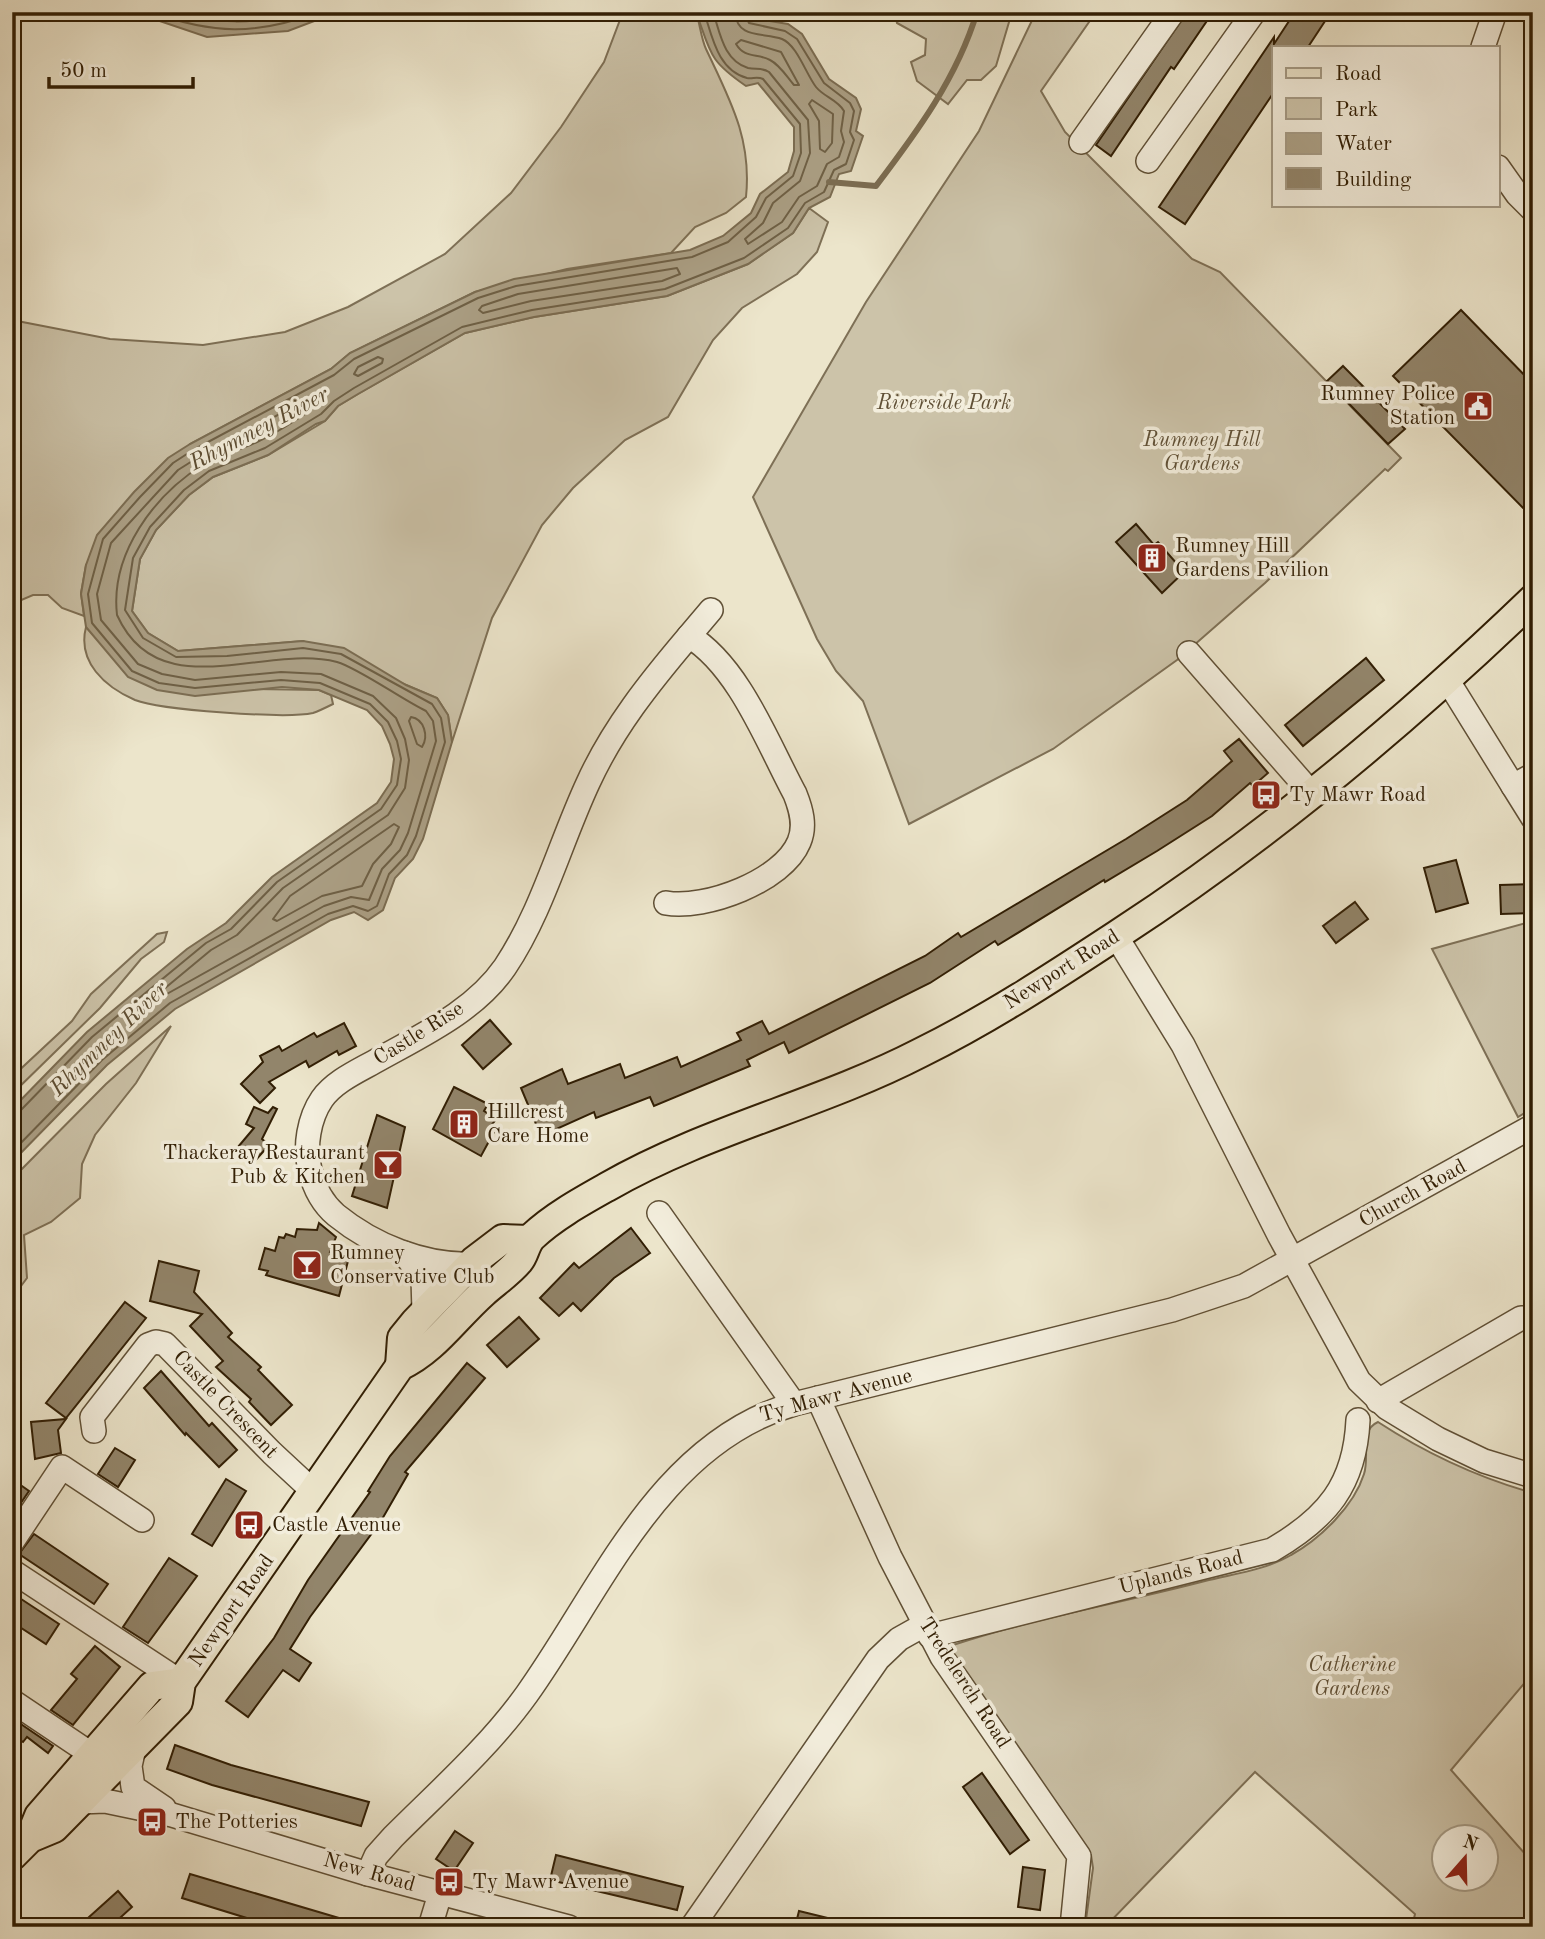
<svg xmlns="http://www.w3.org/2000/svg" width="1545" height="1939" font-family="'Old Standard TT',serif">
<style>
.green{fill:#ccc3a9;stroke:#7e7056;stroke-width:2;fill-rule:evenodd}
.water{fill:#aca187;stroke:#7b6d53;stroke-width:2}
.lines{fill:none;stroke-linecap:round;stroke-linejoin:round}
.shore{stroke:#6e6046;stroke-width:2}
.stream{stroke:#7b6d53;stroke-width:6}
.building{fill:#92856b;stroke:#311e04;stroke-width:2}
.minor-casing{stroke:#605036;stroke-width:26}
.major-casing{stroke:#311e04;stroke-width:32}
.minor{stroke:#f3eedd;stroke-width:23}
.major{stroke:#ece5cb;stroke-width:28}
.labels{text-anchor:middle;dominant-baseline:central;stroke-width:7;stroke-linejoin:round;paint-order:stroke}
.poi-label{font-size:21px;fill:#311e04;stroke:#f3eedd;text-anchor:start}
.park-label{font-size:21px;font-style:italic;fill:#605036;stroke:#f3eedd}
.street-label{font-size:21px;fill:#311e04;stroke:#f3eedd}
.water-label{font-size:23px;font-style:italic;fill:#5c4c32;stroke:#f3eedd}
</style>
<rect width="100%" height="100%" fill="#ece5cb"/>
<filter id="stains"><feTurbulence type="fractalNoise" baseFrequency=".00286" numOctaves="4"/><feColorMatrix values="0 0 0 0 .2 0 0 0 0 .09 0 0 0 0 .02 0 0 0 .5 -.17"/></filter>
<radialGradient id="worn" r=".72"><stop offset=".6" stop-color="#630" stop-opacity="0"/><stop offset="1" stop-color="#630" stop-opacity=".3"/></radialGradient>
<g class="green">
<path d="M623 12H696C700 24 701 38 706 49 730 100 752 139 746 197L726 213 695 227 671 253 567 269 475 292 350 353 331 369 190 444 86 565 81 593 84 616 62 608 48 595H33L12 604V320L110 339 203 345 285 332 348 307 445 254 511 193 561 127 604 62Z"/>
<polygon points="895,12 1012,12 996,66 981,80 967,80 948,104 917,81 911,62 925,55 926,39 897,23"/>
<polygon points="1036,12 1096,12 1041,91 1065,132 1192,259 1220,272 1401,458 1388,471 1385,469 1265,583 1177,660 1053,749 909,824 863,701 836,671 817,639 753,497 866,302 979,131"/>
<polygon points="809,208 828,222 817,252 797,274 742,308 713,340 668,417 625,440 573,488 542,525 492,618 452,742 448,715 437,698 303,641 178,651 148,633 132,611 140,559 156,530 189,495 213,477 268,455 325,421 338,406 358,394 465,333 534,317 667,296 748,264 793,233"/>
<path d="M86 627 101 643 249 689 319 690 331 695 333 704C327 707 319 711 313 713 286 719 160 710 135 700 105 687 77 662 86 627Z"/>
<polygon points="1533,921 1533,1108 1518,1117 1432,949"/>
<polygon points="167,932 164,942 141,959 100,1008 12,1094 12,1077 72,1021 91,994 157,934"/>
<polygon points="171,1026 136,1083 95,1135 82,1164 80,1198 51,1222 24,1235 27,1278 12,1298 12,1179 106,1084"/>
<path d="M1378 1422C1427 1454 1476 1477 1533 1493V1673L1451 1770 1533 1863V1927H1412L1415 1914 1255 1772 1105 1927H1085L1093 1868 1091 1855H1086L951 1655 953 1645C1034 1618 1121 1603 1205 1581 1232 1574 1266 1570 1291 1555 1320 1539 1354 1506 1364 1474 1370 1456 1359 1430 1378 1422ZM1444 1838H1486V1880H1444Z"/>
</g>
<g class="water">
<polygon points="133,12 338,12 288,31 207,37"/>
<path d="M696 12H750L758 19 788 24 802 34 829 79 856 98 861 109 856 131 863 136 851 171 839 174 830 197 809 208 793 233 748 264 667 296 534 317 465 333 358 394 338 406 325 421 316 424 268 455 213 477 189 495 156 530 140 559 132 611 148 633 178 651 303 641 344 648 406 685 437 698 448 715 452 742 423 839 413 859 395 878 383 910 368 920 354 912 331 920 175 1009 107 1065 12 1162V1109L87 1032 187 949 226 923 272 877 377 803 391 782 394 759 390 744 382 726 367 710 319 690 282 687 195 696 157 690 128 677 86 627 81 594 86 565 97 535 134 492 168 458 190 444 331 369 350 353 475 292 514 279 690 250 723 236 751 213 760 194 788 172 794 151V127L758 83 746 86C708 60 711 53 696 12Z"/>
</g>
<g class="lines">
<g class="shore">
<path d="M150 12C213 34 255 36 319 12"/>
<path d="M177 12C211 24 259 25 294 12"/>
<path d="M713 12C720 32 723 60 748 68 756 70 761 67 769 72L808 120 810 153 800 181 773 203 763 223 745 239 748 244 782 222 799 197 817 186 827 164 839 157 844 142 841 131 844 111C838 100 824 97 816 87 806 74 797 45 782 39 764 32 737 40 735 12"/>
<path d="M741 40 781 52 799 85H794C787 77 780 65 770 60 757 53 745 59 736 44Z"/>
<polygon points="812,100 833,114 832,143 825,152 820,149 819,121 809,104"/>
<polygon points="677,268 680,274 662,281 531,301 483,313 479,310 482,306 518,294"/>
<polygon points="378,357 383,359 382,363 358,376 354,374 358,367"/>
<path d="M323 391 326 396C313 411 278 432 259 441 242 450 221 454 204 464 154 495 110 554 117 615 159 708 264 643 337 662 360 669 401 699 426 711L433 721 436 741 408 833 400 850 382 869 369 900 351 897 324 906 165 995 164 989 211 950 237 935 283 888 388 815 405 788 409 760 405 739 396 718 373 696 321 674 281 672 195 680 162 674 138 664 101 620 97 594 111 543 178 470 197 458Z"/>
<path d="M411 717C424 719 429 736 422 747L417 744 409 721Z"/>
<polygon points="394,824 399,827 391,844 373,864 362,886 322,896 277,921 273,919 290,896"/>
<path d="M12 1113 20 1111 92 1037 206 943 231 929 277 882 381 809 397 785 401 759 397 741 388 722 370 704 320 683 281 680 195 688 159 683 132 671 92 623 88 594 103 539 140 497 173 463 193 450 334 375 354 359 478 298 516 286 692 257 728 242 756 217 766 198 793 176 801 153 800 124 763 79C757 76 753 79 747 78 717 70 712 35 704 12"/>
<polyline points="12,1152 102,1060 170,1003 328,914 353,906 368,911 377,906 389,874 407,855 416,836 445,742 441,718 432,704 341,654 303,648 227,656 176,657 143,638 125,610 133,558 150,527 184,490 209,471 265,448 321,414 334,401 354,388 462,327 532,310 665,289 744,258 788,228 805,203 824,192 834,170 846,164 854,140 850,132 854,111 850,103 824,83 797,39 785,31 749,23 744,12"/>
</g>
<path class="stream" d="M829 182 876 186C917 132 957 78 977 12"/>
</g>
<g class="building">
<polygon points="1187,12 1213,12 1174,69 1171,67 1111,156 1096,145"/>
<polygon points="1295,12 1331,12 1308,47 1274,47 1274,92 1185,224 1159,207 1274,37 1274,44"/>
<polygon points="1461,310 1533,384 1533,518 1393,376"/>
<polygon points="1343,366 1405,429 1388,444 1327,381"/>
<polygon points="1136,524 1154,545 1158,542 1184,572 1162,593 1116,542"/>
<polygon points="1366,658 1384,680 1303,746 1285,725"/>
<polygon points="1239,739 1268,773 1253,786 1250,783 1212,816 1157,851 1105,882 1104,880 998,945 995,941 930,983 789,1053 784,1042 747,1060 750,1066 654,1106 650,1097 596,1118 594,1112 541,1136 521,1088 562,1069 568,1084 620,1064 625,1078 677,1057 681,1067 741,1040 737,1033 762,1021 769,1034 925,956 958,933 961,937 1126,839 1187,800 1232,761 1224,751"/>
<polygon points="1456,860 1468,903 1436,912 1424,868"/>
<polygon points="1533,884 1533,913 1501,914 1500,885"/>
<polygon points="1355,902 1368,919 1336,943 1323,926"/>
<polygon points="490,1020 511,1044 483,1069 462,1045"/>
<polygon points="344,1023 356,1046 339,1055 337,1051 309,1067 306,1061 269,1082 275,1088 260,1103 241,1084 263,1062 260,1056 279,1046 282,1051 314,1033 317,1037"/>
<polygon points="454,1087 488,1104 484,1111 496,1119 489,1129 494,1132 481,1156 433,1129"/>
<polygon points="254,1107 268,1113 273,1107 277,1109 262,1139 269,1145 254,1162 238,1147 254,1128 246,1124"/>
<polygon points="377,1115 405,1127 387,1208 352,1196"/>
<polygon points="319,1223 336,1237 330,1252 348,1261 339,1296 266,1275 268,1271 259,1269 265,1248 275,1251 279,1237 284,1238 286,1234 295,1237 297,1229 317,1230"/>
<polygon points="631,1228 650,1253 614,1278 581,1311 573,1303 559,1316 540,1298 574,1263 579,1268"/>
<polygon points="159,1261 199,1271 194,1292 232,1333 228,1337 261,1367 258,1370 292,1405 271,1425 249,1402 251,1399 216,1367 223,1361 190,1326 202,1314 150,1301"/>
<polygon points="125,1302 146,1318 66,1418 46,1403"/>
<polygon points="519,1317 539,1339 507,1367 487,1345"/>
<polygon points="467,1363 485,1378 405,1472 408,1474 381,1521 310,1617 290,1649 311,1663 299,1681 283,1670 248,1717 226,1701 274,1638 308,1580 370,1492 368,1491 390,1456"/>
<polygon points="161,1371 209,1426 212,1423 237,1450 219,1467 186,1433 185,1435 144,1388"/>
<polygon points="66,1419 58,1430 61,1453 35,1459 31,1422"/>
<polygon points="115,1448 135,1460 118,1487 98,1474"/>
<polygon points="12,1479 29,1491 12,1516"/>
<polygon points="226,1479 246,1491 212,1546 192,1534"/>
<polygon points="34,1534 108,1584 94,1604 19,1554"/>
<polygon points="169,1558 197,1576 148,1643 123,1627"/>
<polygon points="12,1593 59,1624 46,1644 12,1622"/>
<polygon points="95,1646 120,1667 73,1725 51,1710 77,1679 71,1674"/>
<polygon points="12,1718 53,1746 48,1753 27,1737 23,1742 12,1734"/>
<polygon points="175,1745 231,1765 369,1802 361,1826 212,1785 167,1769"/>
<polygon points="982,1773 1029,1840 1010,1854 963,1787"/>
<polygon points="455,1831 473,1843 454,1871 436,1859"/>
<polygon points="556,1855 683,1887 677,1910 550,1880"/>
<polygon points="1023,1867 1045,1870 1040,1910 1018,1907"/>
<polygon points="190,1874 356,1923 356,1927 286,1927 264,1920 263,1923 182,1898"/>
<polygon points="118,1891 132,1907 110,1927 78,1927"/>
<polygon points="799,1911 840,1921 839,1927 795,1927"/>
</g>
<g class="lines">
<g class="minor-casing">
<g id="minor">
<polyline points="1483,47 1495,12"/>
<polyline points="1081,142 1173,12"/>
<polyline points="1148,161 1254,12"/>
<polyline points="1498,167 1517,194 1533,210"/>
<polyline points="689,636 711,610"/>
<polyline points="1189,653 1313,795"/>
<polyline points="1448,681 1513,786 1533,775"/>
<polyline points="1513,786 1533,818"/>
<polyline points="1116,936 1183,1045 1279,1235 1359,1381 1387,1408 1438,1439 1484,1461 1533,1476"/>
<polyline points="659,1213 794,1404"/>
<polyline points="404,1253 423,1279 424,1312"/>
<path d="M472 1264C424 1266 373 1245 336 1215 322 1203 314 1187 310 1170 304 1147 309 1118 322 1099 334 1082 356 1072 374 1062 420 1036 474 1012 505 967 542 912 560 843 588 783 613 728 650 682 689 636 739 666 768 744 795 794 801 809 806 826 799 842 783 881 705 910 666 903"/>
<polyline points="818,1398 890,1557 942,1657 1079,1856 1072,1927"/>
<polyline points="1378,1401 1521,1318 1533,1318"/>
<polyline points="94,1431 92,1417 148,1345 156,1342 165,1344 272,1453 314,1492"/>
<polyline points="12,1542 62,1467 142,1520"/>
<polyline points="12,1571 181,1682"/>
<path d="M930 1636 1272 1550C1327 1518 1355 1485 1358 1420"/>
<polyline points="12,1701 94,1756"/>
<polyline points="134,1748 130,1766 133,1787 164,1808"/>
<polyline points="80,1802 105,1801 172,1815 368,1874 569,1927"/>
<path d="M368 1874 376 1856 393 1837C439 1791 489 1747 527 1694 602 1589 659 1443 794 1404L1172 1310 1244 1286 1533 1126"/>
<polyline points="430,1927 440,1894"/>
<polyline points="692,1927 878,1659 899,1639 924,1625"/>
</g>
</g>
<g class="major-casing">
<g id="major">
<polyline points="400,1366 402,1338 415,1322 474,1261 503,1239 529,1240"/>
<polyline points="30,1838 39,1816 152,1686 181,1682"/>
<path d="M12 1856 30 1838 54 1828 178 1702 181 1682 400 1366C434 1350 454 1319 483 1293 494 1283 509 1273 519 1261 525 1254 525 1244 532 1237 553 1217 582 1201 607 1187 706 1130 819 1105 920 1053 989 1019 1053 977 1117 935 1268 837 1403 724 1533 599"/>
</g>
</g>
<use href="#minor" class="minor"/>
<use href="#major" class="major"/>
</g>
<defs>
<g id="civic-square" transform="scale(1.575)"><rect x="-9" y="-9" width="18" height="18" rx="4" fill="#8f2418" stroke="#f3eedd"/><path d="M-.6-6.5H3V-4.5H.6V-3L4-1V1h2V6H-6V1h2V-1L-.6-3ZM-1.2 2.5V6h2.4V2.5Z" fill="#fff"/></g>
<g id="building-square" transform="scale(1.575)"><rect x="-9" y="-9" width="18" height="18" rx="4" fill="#8f2418" stroke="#f3eedd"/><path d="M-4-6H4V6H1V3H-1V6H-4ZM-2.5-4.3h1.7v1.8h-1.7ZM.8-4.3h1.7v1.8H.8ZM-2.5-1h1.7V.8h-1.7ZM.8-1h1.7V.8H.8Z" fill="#fff"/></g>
<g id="bus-square" transform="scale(1.575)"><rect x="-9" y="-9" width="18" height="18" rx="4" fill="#8f2418" stroke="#f3eedd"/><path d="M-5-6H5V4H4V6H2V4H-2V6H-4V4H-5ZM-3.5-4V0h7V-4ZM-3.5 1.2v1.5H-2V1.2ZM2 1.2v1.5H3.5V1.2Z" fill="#fff"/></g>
<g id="bar-square" transform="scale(1.575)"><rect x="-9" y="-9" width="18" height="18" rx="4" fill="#8f2418" stroke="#f3eedd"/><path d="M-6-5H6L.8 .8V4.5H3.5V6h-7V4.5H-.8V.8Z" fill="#fff"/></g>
</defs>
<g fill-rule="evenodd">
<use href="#civic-square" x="1478" y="406"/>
<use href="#building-square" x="1152" y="558"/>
<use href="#bus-square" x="1266" y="795"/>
<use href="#building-square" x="464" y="1124"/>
<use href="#bar-square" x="388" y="1165"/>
<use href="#bar-square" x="307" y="1265"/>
<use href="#bus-square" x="249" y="1525"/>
<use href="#bus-square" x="152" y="1822"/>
<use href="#bus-square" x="449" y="1882"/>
</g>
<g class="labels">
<g class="poi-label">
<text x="1455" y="394" text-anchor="end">Rumney Police<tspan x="1455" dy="24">Station</tspan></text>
<text x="1175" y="546">Rumney Hill<tspan x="1175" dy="24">Gardens Pavilion</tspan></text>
<text x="1289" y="795">Ty Mawr Road</text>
<text x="487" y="1112">Hillcrest<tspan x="487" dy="24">Care Home</tspan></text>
<text x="365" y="1153" text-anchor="end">Thackeray Restaurant<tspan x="365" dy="24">Pub &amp; Kitchen</tspan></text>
<text x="330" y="1253">Rumney<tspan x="330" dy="24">Conservative Club</tspan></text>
<text x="272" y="1525">Castle Avenue</text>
<text x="175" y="1822">The Potteries</text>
<text x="472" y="1882">Ty Mawr Avenue</text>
</g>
<g class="park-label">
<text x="944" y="403">Riverside Park</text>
<text x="1202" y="440">Rumney Hill<tspan x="1202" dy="24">Gardens</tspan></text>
<text x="1352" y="1665">Catherine<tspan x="1352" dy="24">Gardens</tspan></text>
</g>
<g class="street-label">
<text transform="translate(1062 970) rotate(-32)">Newport Road</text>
<text transform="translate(419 1034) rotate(-32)">Castle Rise</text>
<text transform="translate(1413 1194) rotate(-29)">Church Road</text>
<text transform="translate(836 1396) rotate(-15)">Ty Mawr Avenue</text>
<text transform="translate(225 1405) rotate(46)">Castle Crescent</text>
<text transform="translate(1181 1573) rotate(-14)">Uplands Road</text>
<text transform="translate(232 1611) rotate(-55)">Newport Road</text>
<text transform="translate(964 1683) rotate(57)">Tredelerch Road</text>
<text transform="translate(369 1873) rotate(16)">New Road</text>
</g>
<g class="water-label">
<text transform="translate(259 429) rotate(-28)">Rhymney River</text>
<text transform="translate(109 1039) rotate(-44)">Rhymney River</text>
</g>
</g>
<rect width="1545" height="1939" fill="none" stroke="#ece5cb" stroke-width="42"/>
<rect x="14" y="14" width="1517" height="1911" fill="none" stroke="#311e04" stroke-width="3.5"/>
<rect x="21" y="21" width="1503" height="1897" fill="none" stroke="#311e04" stroke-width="2"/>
<rect x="1272" y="46" width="228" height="161" fill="#f3eedd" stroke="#a59b86" stroke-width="2"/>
<rect x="1286" y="68" width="35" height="10" fill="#ece5cb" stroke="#a59b86" stroke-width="2"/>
<text x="1335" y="80" font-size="21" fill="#311e04">Road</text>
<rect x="1286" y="98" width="35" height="21" fill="#ccc3a9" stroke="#a59b86" stroke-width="2"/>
<text x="1335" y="116" font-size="21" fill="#311e04">Park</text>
<rect x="1286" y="133" width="35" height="21" fill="#aca187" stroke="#a59b86" stroke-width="2"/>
<text x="1335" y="150" font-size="21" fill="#311e04">Water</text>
<rect x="1286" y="168" width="35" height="21" fill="#92856b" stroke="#a59b86" stroke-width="2"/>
<text x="1335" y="186" font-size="21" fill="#311e04">Building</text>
<g transform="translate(1465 1858) rotate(20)"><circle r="33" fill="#f3eedd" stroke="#a59b86" stroke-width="2"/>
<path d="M0-5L12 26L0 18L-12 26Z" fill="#8f2418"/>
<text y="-10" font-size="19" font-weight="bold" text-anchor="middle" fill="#311e04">N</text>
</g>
<path d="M49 77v10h144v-10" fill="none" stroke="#311e04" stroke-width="3.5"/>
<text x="60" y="77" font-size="21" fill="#311e04" stroke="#f3eedd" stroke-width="5" paint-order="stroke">50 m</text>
<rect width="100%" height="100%" filter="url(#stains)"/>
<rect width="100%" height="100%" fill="url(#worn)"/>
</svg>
